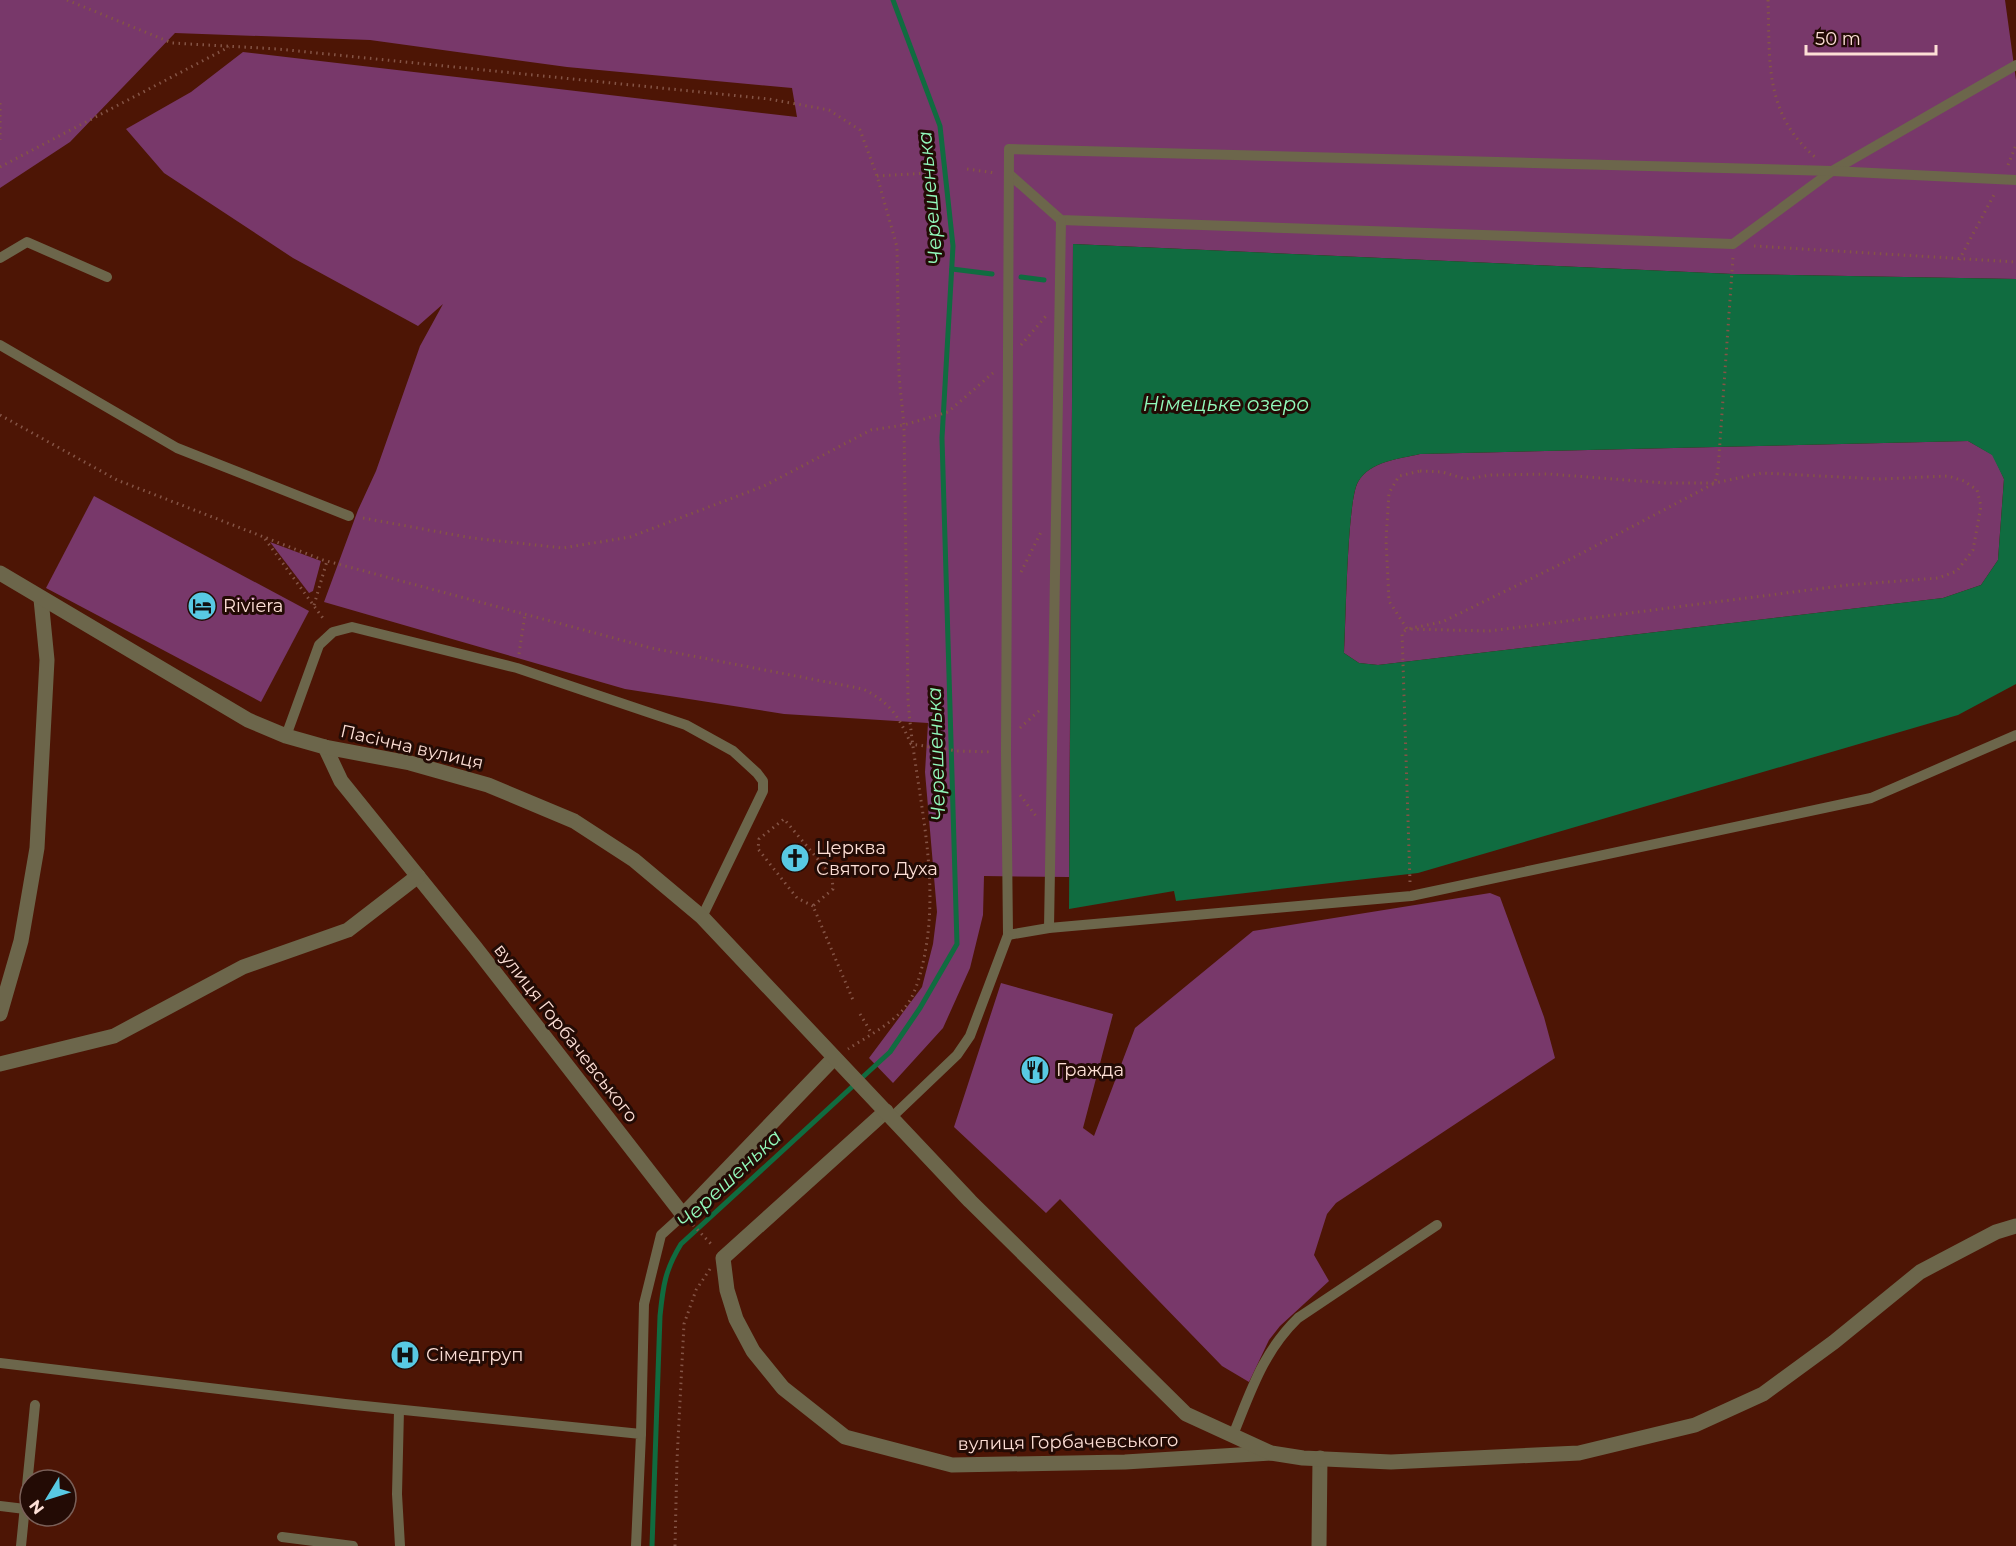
<svg xmlns="http://www.w3.org/2000/svg" width="2016" height="1546" font-family="Montserrat,sans-serif">
<style>
.green{fill:#78386a}
.water{fill:#106c40;fill-rule:evenodd}
.lines{fill:none;stroke-linecap:round;stroke-linejoin:round}
.stream{stroke:#106c40;stroke-width:5}
.path{stroke:#845446;stroke-width:3;stroke-dasharray:1.5 4.5;stroke-linecap:butt}
.service{stroke:#6c664b;stroke-width:10}
.minor{stroke:#6c664b;stroke-width:15}
.tertiary{stroke:#6c664b;stroke-width:15}
.labels{text-anchor:middle;dominant-baseline:central;stroke-width:6;stroke-linejoin:round;paint-order:stroke}
.poi-label{font-size:18px;fill:#fddfd6;stroke:#230b05;text-anchor:start}
.street-label{font-size:18px;fill:#fddfd6;stroke:#230b05}
.water-label{font-size:20px;font-style:italic;fill:#92fabb;stroke:#230b05}
</style>
<rect width="100%" height="100%" fill="#4d1505"/>
<g class="green">
<polygon points="0,0 2005,0 2016,80 2016,279 1733,274 1073,244 1069,877 984,876 983,915 970,968 943,1028 893,1083 869,1058 922,987 933,944 937,912 925,772 928,723 784,714 625,689 324,602 358,510 376,471 420,346 443,304 418,326 293,258 164,173 126,129 191,92 243,52 797,117 792,88 567,67 370,40 175,33 70,142 0,188"/>
<path d="M1968 441 1993 455 2004 479 1998 560 1981 585 1943 598 1378 665 1359 663 1344 653C1346 623 1347 501 1358 482 1370 461 1399 459 1420 454Z"/>
<polygon points="94,496 309,611 261,702 46,588"/>
<polygon points="270,542 321,561 313,591 309,593"/>
<polygon points="1490,893 1500,897 1544,1017 1555,1058 1336,1203 1327,1214 1314,1255 1329,1281 1280,1326 1269,1340 1249,1382 1222,1366 1060,1199 1046,1213 954,1127 1001,983 1113,1014 1083,1128 1094,1136 1135,1028 1253,931"/>
</g>
<path class="water" d="M1073 244 1733 274 2016 279V684L1958 715 1418 873 1176 901 1174 891 1069 909ZM1968 441 1992 455 2004 479 1998 560 1981 585 1943 598 1378 665 1359 663 1344 653C1346 624 1347 500 1358 482 1370 461 1399 459 1420 454Z"/>
<g class="lines">
<g class="stream">
<polyline points="952,269 992,274"/>
<polyline points="1021,277 1044,280"/>
<path d="M652 1546 660 1316C663 1286 665 1270 681 1244L890 1052 920 1008 957 944 942 438 953 246 940 126 893 0"/>
</g>
<g class="path">
<path d="M67 0 172 43 278 49 769 99 829 110 860 130 877 176 897 247 899 376 904 425 908 699C914 789 944 877 922 967 918 983 913 1000 901 1012 886 1027 865 1038 848 1049"/>
<path d="M1768 0C1770 62 1764 113 1815 157"/>
<polyline points="0,103 0,140"/>
<polyline points="2008,165 2016,145"/>
<polyline points="0,167 229,47"/>
<polyline points="967,169 995,173"/>
<polyline points="877,176 928,173"/>
<polyline points="1754,246 2016,262"/>
<polyline points="1959,260 1995,193"/>
<polyline points="1021,345 1046,316"/>
<path d="M0 415 117 480 323 560 651 648 863 689C890 702 899 717 911 744L958 751 993 752"/>
<polygon points="1420,471 1442,472 1466,479 1491,475 1549,474 1665,483 1715,483 1762,473 1879,479 1948,476 1964,481 1977,490 1981,506 1973,550 1957,571 1938,578 1848,585 1489,631 1407,629 1389,601 1386,540 1389,493 1399,476"/>
<polyline points="363,518 472,538 563,548 630,537 764,486 871,430 904,425 948,412 993,373"/>
<polyline points="265,539 325,621"/>
<polyline points="1021,572 1041,532"/>
<polyline points="314,605 327,561"/>
<polyline points="519,654 525,614"/>
<polyline points="1020,728 1040,710"/>
<polyline points="1020,795 1036,816"/>
<polyline points="1410,882 1402,633 1407,629 1442,622 1563,563 1715,483 1718,470 1733,257"/>
<polyline points="813,906 797,898 758,849 759,839 784,819 832,876 833,889 813,906 853,1000"/>
<polyline points="860,1014 872,1034"/>
<polyline points="693,1225 713,1246"/>
<polyline points="675,1546 677,1460 684,1324 696,1290 710,1269"/>
</g>
<g class="service">
<polyline points="1009,174 1061,220 1733,244 1832,171 2016,65"/>
<polyline points="2016,180 1832,171 1009,149 1006,752 1008,935 1049,928 1411,896 1871,798 2016,735"/>
<polyline points="0,258 27,242 107,277"/>
<polyline points="0,345 177,448 349,516"/>
<polyline points="286,736 319,645 333,632 352,627 517,668 686,725 733,751 757,773 763,781 763,791 702,917"/>
<polyline points="1049,928 1061,220"/>
<polyline points="892,1117 957,1055 970,1036 1008,935"/>
<polyline points="0,1363 345,1404 641,1434 636,1546"/>
<polyline points="399,1410 397,1494 400,1546"/>
<polyline points="641,1434 644,1304 661,1235 683,1215"/>
<path d="M1233 1435C1251 1391 1263 1352 1298 1318L1437 1225"/>
<polyline points="0,1506 25,1509"/>
<polyline points="282,1537 353,1546"/>
<polyline points="21,1546 35,1405"/>
</g>
<g class="minor">
<polyline points="325,747 341,781 475,947 683,1215 834,1058"/>
<polyline points="0,1014 21,941 37,848 47,660 41,599"/>
<polyline points="0,1064 114,1036 243,967 348,930 418,876"/>
<polyline points="886,1111 723,1258 727,1290 736,1319 753,1351 783,1388 845,1437 952,1465 1125,1462 1271,1453"/>
<polyline points="1319,1546 1320,1458"/>
</g>
<polyline class="tertiary" points="0,573 248,720 286,736 325,747 410,763 488,785 574,821 634,860 702,917 970,1201 1186,1414 1271,1453 1303,1458 1391,1462 1579,1453 1695,1425 1763,1394 1834,1342 1920,1272 1996,1232 2016,1226"/>
</g>
<defs>
<g id="hotel-disc" transform="scale(1.5)"><circle r="9.5" fill="#58c9e3" stroke="#230b05"/><path d="M-6-4.5h1.5V1H6V5H4.5V3h-9V5H-6ZM-4 0a1.8 1.8 0 1 1 3.6 0ZM.5 0V-2.5h3Q6-2.5 6 0Z" fill="#111"/></g>
<g id="church-disc" transform="scale(1.5)"><circle r="9.5" fill="#58c9e3" stroke="#230b05"/><path d="M-1.2-6h2.4v3.5h3.3v2.4h-3.3V6h-2.4V-.1h-3.3v-2.4h3.3Z" fill="#111"/></g>
<g id="restaurant-disc" transform="scale(1.5)"><circle r="9.5" fill="#58c9e3" stroke="#230b05"/><path d="M-5-6h1v4h1v-4h1v4h1v-4h1v5L-1.5 .5V6h-2V.5L-5-1ZM5-6V6H3V1.5H1.5Q1.5-4 5-6Z" fill="#111"/></g>
<g id="hospital-disc" transform="scale(1.5)"><circle r="9.5" fill="#58c9e3" stroke="#230b05"/><path d="M-5-5h3v3.5h4V-5h3V5h-3V1.5h-4V5h-3Z" fill="#111"/></g>
</defs>
<g fill-rule="evenodd">
<use href="#hotel-disc" x="202" y="606"/>
<use href="#church-disc" x="795" y="858"/>
<use href="#restaurant-disc" x="1035" y="1070"/>
<use href="#hospital-disc" x="405" y="1355"/>
</g>
<g class="labels">
<g class="poi-label">
<text x="223" y="606">Riviera</text>
<text x="816" y="848">Церква<tspan x="816" dy="21">Святого Духа</tspan></text>
<text x="1056" y="1070">Гражда</text>
<text x="426" y="1355">Сімедгруп</text>
</g>
<g class="street-label">
<text transform="translate(412 747) rotate(13)">Пасічна вулиця</text>
<text transform="translate(566 1033) rotate(52)">вулиця Горбачевського</text>
<text transform="translate(1068 1442) rotate(-1)">вулиця Горбачевського</text>
</g>
<g class="water-label">
<text transform="translate(930 198) rotate(-95)">Черешенька</text>
<text x="1226" y="404">Німецьке озеро</text>
<text transform="translate(936 754) rotate(-92)">Черешенька</text>
<text transform="translate(729 1179) rotate(-43)">Черешенька</text>
</g>
</g>
<g transform="translate(48 1498) rotate(232)"><circle r="28" fill="#230b05" stroke="#7a6059" stroke-width="1.5"/>
<path d="M0-4.5L10 22L0 15L-10 22Z" fill="#58c9e3"/>
<text y="-9" font-size="16" font-weight="bold" text-anchor="middle" fill="#fddfd6">N</text>
</g>
<path d="M1806 45v9h130v-9" fill="none" stroke="#fddfd6" stroke-width="3"/>
<text x="1815" y="45" font-size="18" fill="#fddfd6" stroke="#230b05" stroke-width="4.5" paint-order="stroke">50 m</text>
</svg>
